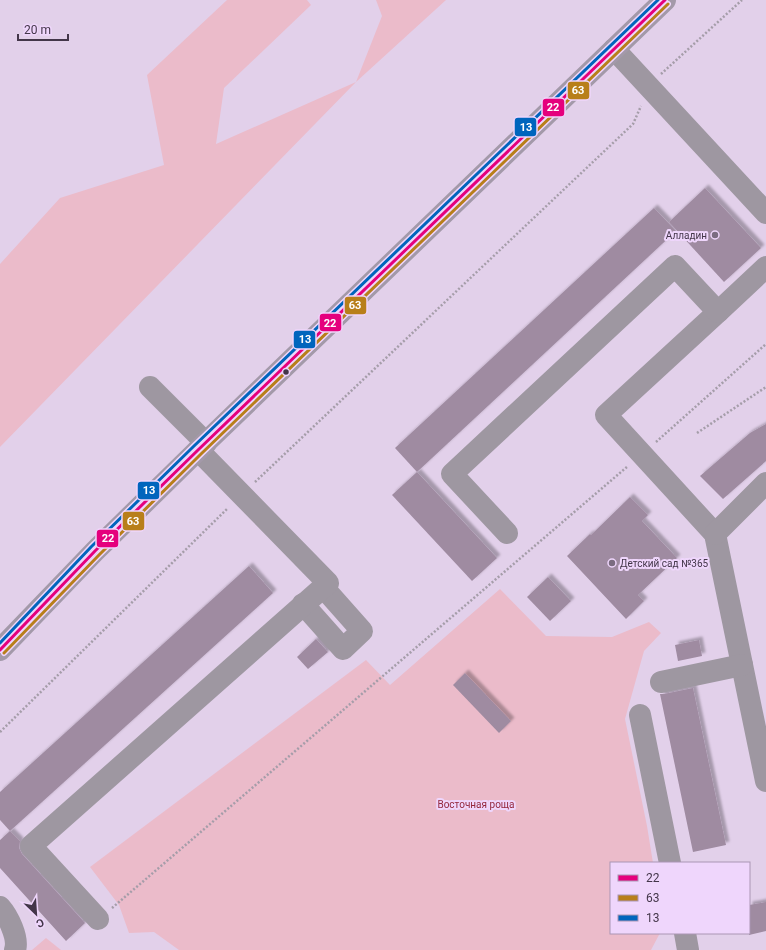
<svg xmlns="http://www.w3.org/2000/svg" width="766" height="950" font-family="Roboto,sans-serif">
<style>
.green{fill:#ebbbca}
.building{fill:#9f8ba1;filter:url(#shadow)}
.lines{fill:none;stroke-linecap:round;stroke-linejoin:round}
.path{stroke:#a59da9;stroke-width:2.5;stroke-dasharray:2 2;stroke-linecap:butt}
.minor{stroke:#9e97a1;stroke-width:22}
.major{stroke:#a399a9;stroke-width:22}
.bus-1-casing{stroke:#efd6fc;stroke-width:6}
.bus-2-casing{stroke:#efd6fc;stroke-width:6}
.bus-3-casing{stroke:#efd6fc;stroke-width:6}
.bus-1{stroke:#e5007d;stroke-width:3}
.bus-2{stroke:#b87f1a;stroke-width:3}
.bus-3{stroke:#0065bd;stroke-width:3}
.poi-dot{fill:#7b6c81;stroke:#efd6fc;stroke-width:1.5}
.bus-dot{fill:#433649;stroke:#efd6fc;stroke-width:1.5}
.labels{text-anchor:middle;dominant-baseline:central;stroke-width:4;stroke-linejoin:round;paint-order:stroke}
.poi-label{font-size:10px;fill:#433649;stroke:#efd6fc;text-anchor:end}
.park-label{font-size:10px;fill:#95273c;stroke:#efd6fc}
.line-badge{stroke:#efd6fc;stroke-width:1.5}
.badge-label{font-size:11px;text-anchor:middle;font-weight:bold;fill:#fff}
</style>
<defs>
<filter id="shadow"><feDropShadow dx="3.5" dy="-3.5" stdDeviation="1" flood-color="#0004"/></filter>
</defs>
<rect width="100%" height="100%" fill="#e2d0ea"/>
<g class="green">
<polygon points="227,0 307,0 311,5 224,88 216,144 356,82 382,16 376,0 446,0 356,82 0,447 0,264 60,198 164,165 147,75"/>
<polygon points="500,589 546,636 612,637 649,622 661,633 644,651 625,719 647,826 653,863 611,863 611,933 660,933 651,950 179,950 154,932 129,933 119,905 90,867 366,660 390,685"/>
<polygon points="46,938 61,950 32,950"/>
</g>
<g class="building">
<polygon points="705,188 761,248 724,282 669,222"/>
<polygon points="654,208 676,231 417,472 395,448"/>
<polygon points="766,424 766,461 723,499 700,476 750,433"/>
<polygon points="417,472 497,558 472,581 392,495"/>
<polygon points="630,497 648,515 642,521 677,558 638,595 644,601 626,619 567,556 590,534 591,535"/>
<polygon points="249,566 273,593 10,831 0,820 0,792"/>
<polygon points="548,577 571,601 550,621 527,597"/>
<polygon points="316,639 328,652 308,669 297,657"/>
<polygon points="699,640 702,656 678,661 675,645"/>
<polygon points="465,673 511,721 499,733 453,685"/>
<polygon points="693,688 726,845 693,852 660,694 664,694"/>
<polygon points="10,831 20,841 19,848 22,854 85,923 66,941 0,868 0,840"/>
<polygon points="766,902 766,931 749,935 749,905"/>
</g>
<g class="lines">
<g class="path">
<polyline points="661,74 742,0"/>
<polyline points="697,433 766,387"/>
<polyline points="656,442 766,344"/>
<polyline points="255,482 633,124 641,106"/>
<polyline points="0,732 228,508"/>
<polyline points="112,908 628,466"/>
</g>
<g class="minor">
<polyline points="614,49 766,213"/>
<polyline points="718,312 606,415 715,534 766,781"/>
<polyline points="150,387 206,443"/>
<polyline points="507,533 452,474 675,266 718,312 766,267"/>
<polyline points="715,534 766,483"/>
<polyline points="303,604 343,649 362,631 323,587"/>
<polyline points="661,682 742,665"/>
<polyline points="640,715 670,863"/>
<path d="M0 907C8 916 19 938 15 950"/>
<polyline points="98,919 31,846 328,583 198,450"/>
<polyline points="685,933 688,950"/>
</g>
<polyline class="major" points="0,650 95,551 198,450 665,0"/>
<g class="bus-1-casing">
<polyline id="bus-1" points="0,650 95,551 198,450 665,0"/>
</g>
<g class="bus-2-casing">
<polyline id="bus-2" points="4,653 99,555 201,454 668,4"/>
</g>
<g class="bus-3-casing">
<polyline id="bus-3" points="0,643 91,547 194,446 658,0"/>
</g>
<use href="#bus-1" class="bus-1"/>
<use href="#bus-2" class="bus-2"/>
<use href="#bus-3" class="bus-3"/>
</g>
<g class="poi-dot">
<circle cx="715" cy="235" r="4"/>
<circle cx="612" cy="563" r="4"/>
</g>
<circle class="bus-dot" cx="286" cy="372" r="3.5"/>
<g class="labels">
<g class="poi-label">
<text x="707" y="235">Алладин</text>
<text x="620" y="563" text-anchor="start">Детский сад №365</text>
</g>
<g class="park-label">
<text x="476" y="804">Восточная роща</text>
</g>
</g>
<g class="line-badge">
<rect x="567" y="81" width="23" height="19" rx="4" fill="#b87f1a"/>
<rect x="542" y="98" width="23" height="19" rx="4" fill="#e5007d"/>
<rect x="514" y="117" width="23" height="20" rx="4" fill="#0065bd"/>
<rect x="344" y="296" width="23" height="19" rx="4" fill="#b87f1a"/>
<rect x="319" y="313" width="23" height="19" rx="4" fill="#e5007d"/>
<rect x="293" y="330" width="23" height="19" rx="4" fill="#0065bd"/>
<rect x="137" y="481" width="23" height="19" rx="4" fill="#0065bd"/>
<rect x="122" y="511" width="23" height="20" rx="4" fill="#b87f1a"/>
<rect x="96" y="529" width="23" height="19" rx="4" fill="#e5007d"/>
</g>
<g class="badge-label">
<text x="578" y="94">63</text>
<text x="553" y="111">22</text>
<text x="526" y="131">13</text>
<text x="355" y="309">63</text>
<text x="330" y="327">22</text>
<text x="305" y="343">13</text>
<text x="149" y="494">13</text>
<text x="133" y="525">63</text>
<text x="108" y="542">22</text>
</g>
<rect x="610" y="862" width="140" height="72" fill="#efd6fc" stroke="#aa96b4"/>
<rect x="618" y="875" width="20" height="6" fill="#e5007d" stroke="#aa96b4"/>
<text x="646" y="882" font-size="12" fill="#433649">22</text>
<rect x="618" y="895" width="20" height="6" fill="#b87f1a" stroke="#aa96b4"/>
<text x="646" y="902" font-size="12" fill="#433649">63</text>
<rect x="618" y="915" width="20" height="6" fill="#0065bd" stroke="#aa96b4"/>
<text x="646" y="922" font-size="12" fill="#433649">13</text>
<g transform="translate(36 914) rotate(155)" stroke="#efd6fc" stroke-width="3" paint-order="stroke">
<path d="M0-3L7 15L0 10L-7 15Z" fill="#433649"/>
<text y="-6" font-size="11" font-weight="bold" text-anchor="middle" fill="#433649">С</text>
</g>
<path d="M18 34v6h50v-6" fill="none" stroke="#433649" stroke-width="2"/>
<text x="24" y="34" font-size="12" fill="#433649" stroke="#efd6fc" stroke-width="3" paint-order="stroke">20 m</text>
</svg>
